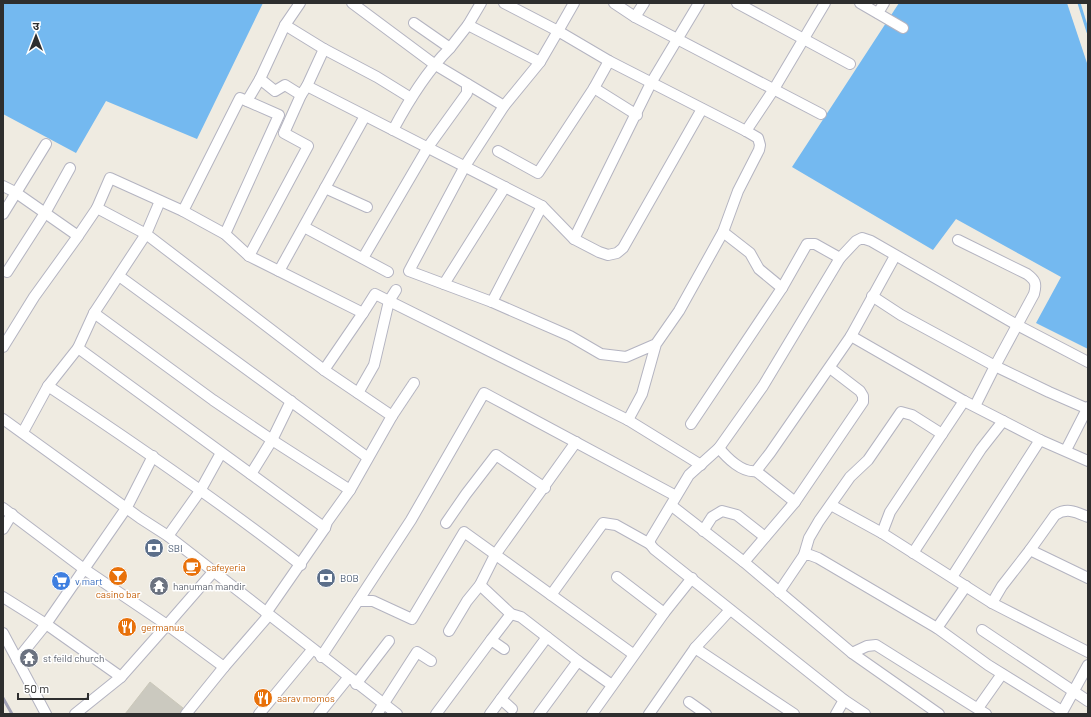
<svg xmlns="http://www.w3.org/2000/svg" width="1091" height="717" font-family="Barlow,'Noto Sans Devanagari',sans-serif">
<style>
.water{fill:#74b9f0}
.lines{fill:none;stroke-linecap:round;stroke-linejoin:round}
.stream{stroke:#74b9f0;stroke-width:3}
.building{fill:#cbc9bf;stroke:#cbc8ba}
.minor-casing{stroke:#b4b4c1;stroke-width:12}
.minor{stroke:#fff;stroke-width:10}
.rail{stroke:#a3a3b8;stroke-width:3}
.labels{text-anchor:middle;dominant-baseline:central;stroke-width:3;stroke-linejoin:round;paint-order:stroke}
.service-label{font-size:10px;fill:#4e5e75;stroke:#fff;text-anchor:start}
.food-label{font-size:10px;fill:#c56008;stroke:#fff;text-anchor:start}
.shop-label{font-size:10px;fill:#366cbe;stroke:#fff;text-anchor:start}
.worship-label{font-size:10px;fill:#5b616d;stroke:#fff;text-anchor:start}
</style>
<rect width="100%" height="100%" fill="#efebe1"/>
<g class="water">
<polygon points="3,3 263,3 197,139 106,101 76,153 3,114"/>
<polygon points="899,3 1067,3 1088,66 1088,349 1036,323 1061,277 956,219 933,250 792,167"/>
</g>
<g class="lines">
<polyline class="stream" points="1079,3 1088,32"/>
</g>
<polygon class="building" points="150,682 183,708 180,714 125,714"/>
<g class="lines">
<g class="minor-casing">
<g id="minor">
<polyline points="352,3 434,64 504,106"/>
<polyline points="504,3 558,31 574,3"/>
<polyline points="614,3 635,17 821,114"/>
<polyline points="737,3 850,64"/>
<polyline points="860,3 903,28"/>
<polyline points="878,13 884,3"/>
<polyline points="635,17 644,3"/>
<polyline points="414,23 450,48 468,25 481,3"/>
<polyline points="285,25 324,49 307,86 542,206 574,239 599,252 608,255 617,253 623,248 702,109"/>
<polyline points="468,25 540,62"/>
<polyline points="324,49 377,77 411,98"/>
<polyline points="260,79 285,25 300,3"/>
<polyline points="594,88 637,115"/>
<path d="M393 130C409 100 426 72 450 48"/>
<polyline points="746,131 774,89 825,3"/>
<polyline points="498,151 538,173 594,88 609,61"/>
<polyline points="3,186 15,192 78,236 97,208"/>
<polyline points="325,188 367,207"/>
<polyline points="160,201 146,234 94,313 78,348 325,528"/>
<polyline points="183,211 240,98 247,101 260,79 275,91 285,85 301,95 307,86"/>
<polyline points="3,214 46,144"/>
<polyline points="304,227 388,272"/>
<polyline points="225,234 279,115 247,101"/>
<polyline points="574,239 651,83 699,3"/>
<path d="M958 240 1027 274C1035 280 1037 283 1034 294L995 366 1049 392 1088 409"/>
<polyline points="249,256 308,146 284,133 301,95"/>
<polyline points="895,256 851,336 964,401 1040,440 1088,461"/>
<polyline points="363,258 428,147 467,93 467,84"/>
<polyline points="279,271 365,116"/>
<polyline points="7,272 45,213 70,168"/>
<polyline points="119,276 367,457"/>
<polyline points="444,284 505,187"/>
<polyline points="782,288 807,244 815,244 840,258"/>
<polyline points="872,296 901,315 995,366 975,406"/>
<polyline points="492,302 542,206"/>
<polyline points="94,313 213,400 272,440 291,401"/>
<polyline points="3,347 34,297 78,236"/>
<polyline points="324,370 363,313"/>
<path d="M48 386C134 443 219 501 301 565"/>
<polyline points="358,393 374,365 389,301 396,290"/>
<polyline points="964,401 890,512 882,533 992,603 1088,652"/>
<polyline points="392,416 414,383"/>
<polyline points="3,419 140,518 168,536 397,714"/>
<polyline points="628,420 642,394 656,344 679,311 723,232 738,191 759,150 760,145 758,138 746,131 609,61 558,31 540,62 504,106 465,166 409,271 492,302 570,336 601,354 626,357 656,344"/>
<polyline points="691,424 782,288 759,269 750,253 723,232"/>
<polyline points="23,432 48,386 78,348"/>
<path d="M719 448C727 458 742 473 756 471L770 453 851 336"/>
<polyline points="1066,450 1088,407"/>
<polyline points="756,471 795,502"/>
<polyline points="251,474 272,440 350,490"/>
<polyline points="831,505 882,533"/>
<polyline points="672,506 744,562 852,653 939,714"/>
<polyline points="3,508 84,569 167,625 214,571"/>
<polyline points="446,523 466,494 496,455 545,488"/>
<polyline points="3,529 12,514"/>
<polyline points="703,531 712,517 722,511 737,515 765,537"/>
<polyline points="168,536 200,491 221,453"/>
<path d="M1030 550 1055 515C1067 507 1076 512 1088 517"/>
<polyline points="913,553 981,449 1003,421"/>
<polyline points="804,555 809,538 819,521 850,477 868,460 901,412 912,415 942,434"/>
<polyline points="744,562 795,502 863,402 863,396 860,391 830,368"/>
<polyline points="952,577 1040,440"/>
<polyline points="480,585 511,614 521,617 578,661"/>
<polyline points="779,592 804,555 810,555 818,558 937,628 988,665 1062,711"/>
<polyline points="551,595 603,523 616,525 650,544"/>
<polyline points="3,597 46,624 121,677"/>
<polyline points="358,601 411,520 484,393 676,496"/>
<polyline points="992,603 1002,586 1030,550 1088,578"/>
<polyline points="266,613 325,528 327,522 350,490 392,416 324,370 146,234 97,208 110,178 183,211 225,234 249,256 363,313 375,294 628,420 701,465"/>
<polyline points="664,613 692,578"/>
<polyline points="937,628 966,586"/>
<polyline points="982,630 1088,701"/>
<polyline points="449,631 467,601 480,585 495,555 576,442"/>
<polyline points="3,633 46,714"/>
<polyline points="491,640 511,614"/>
<polyline points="695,648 730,610"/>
<polyline points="852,653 867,646 876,645 986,714"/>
<polyline points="321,657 358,601 373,601 412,619 464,532 633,654"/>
<polyline points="17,660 46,624 127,507 153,456"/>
<polyline points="356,684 389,641"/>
<polyline points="501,699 547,637"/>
<polyline points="689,702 706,714"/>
<polyline points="978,708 1002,674"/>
<polyline points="75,714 121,677 167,625 224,667 269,615"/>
<polyline points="186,714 224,667"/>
<polyline points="259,714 312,650"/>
<polyline points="319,714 348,678"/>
<polyline points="377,714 417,652 431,661"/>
<polyline points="436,714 491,640 504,649"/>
<polyline points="490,714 501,699 512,709"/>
<polyline points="539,714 578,661 612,685"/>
<polyline points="592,714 664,613 617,577"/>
<polyline points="649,714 695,648 794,714"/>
<polyline points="836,714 844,700"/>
<polyline points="865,714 844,700 654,549 650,544 650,540 689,475 719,448 763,386 840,258 856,241 862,238 871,241 1017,325 1088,362"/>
<polyline points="1061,714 1088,665"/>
</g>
</g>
<use href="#minor" class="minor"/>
<polyline class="rail" points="3,698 12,714"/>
</g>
<defs>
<g id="bank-disc" transform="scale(1)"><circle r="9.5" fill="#5c6f8a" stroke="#fff"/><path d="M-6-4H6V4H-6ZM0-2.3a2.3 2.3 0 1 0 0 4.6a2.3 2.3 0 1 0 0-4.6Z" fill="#fff"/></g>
<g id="cafe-disc" transform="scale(1)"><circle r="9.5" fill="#e8710a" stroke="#fff"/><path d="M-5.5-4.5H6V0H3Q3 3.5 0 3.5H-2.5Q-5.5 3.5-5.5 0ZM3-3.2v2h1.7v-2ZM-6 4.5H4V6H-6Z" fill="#fff"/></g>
<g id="bar-disc" transform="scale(1)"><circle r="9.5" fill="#e8710a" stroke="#fff"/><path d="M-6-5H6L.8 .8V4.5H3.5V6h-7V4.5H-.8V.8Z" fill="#fff"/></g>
<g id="supermarket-disc" transform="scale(1)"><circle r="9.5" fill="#3f7fe0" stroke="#fff"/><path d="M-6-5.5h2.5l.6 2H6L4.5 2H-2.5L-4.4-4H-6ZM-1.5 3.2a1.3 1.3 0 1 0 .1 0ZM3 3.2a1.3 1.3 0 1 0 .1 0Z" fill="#fff"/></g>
<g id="temple-disc" transform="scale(1)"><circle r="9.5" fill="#6b7280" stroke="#fff"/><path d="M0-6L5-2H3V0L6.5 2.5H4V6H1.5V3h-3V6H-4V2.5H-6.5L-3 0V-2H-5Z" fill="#fff"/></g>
<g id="restaurant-disc" transform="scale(1)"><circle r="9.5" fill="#e8710a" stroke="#fff"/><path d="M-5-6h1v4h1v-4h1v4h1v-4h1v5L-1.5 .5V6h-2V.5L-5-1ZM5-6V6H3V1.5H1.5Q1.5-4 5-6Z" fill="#fff"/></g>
</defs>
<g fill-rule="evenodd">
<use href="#bank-disc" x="154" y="548"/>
<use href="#cafe-disc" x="192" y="567"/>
<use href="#bar-disc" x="118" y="576"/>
<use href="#bank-disc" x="326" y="578"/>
<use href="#supermarket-disc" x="61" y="581"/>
<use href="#temple-disc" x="159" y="586"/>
<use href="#restaurant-disc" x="127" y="627"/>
<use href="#temple-disc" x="29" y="658"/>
<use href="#restaurant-disc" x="263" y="698"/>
</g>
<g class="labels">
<g class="service-label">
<text x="168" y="548">SBI</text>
<text x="340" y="578">BOB</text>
</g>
<g class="food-label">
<text x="206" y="567">cafeyeria</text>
<text x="118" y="594" text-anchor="middle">casino bar</text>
<text x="141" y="627">germanus</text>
<text x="277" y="698">aarav momos</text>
</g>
<g class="shop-label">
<text x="75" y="581">v mart</text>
</g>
<g class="worship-label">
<text x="173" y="586">hanuman mandir</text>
<text x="43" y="658">st feild church</text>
</g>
</g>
<rect width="1091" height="717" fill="none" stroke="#2e2e2e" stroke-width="8"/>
<g transform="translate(36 36)" stroke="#ffffff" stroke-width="3" paint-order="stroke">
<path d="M0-3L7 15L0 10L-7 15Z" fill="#2e2e2e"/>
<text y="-6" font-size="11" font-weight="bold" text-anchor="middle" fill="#2e2e2e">उ</text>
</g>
<path d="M18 693v6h70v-6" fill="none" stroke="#2e2e2e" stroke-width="2"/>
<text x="24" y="693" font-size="12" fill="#2e2e2e" stroke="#ffffff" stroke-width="3" paint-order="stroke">50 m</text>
</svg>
